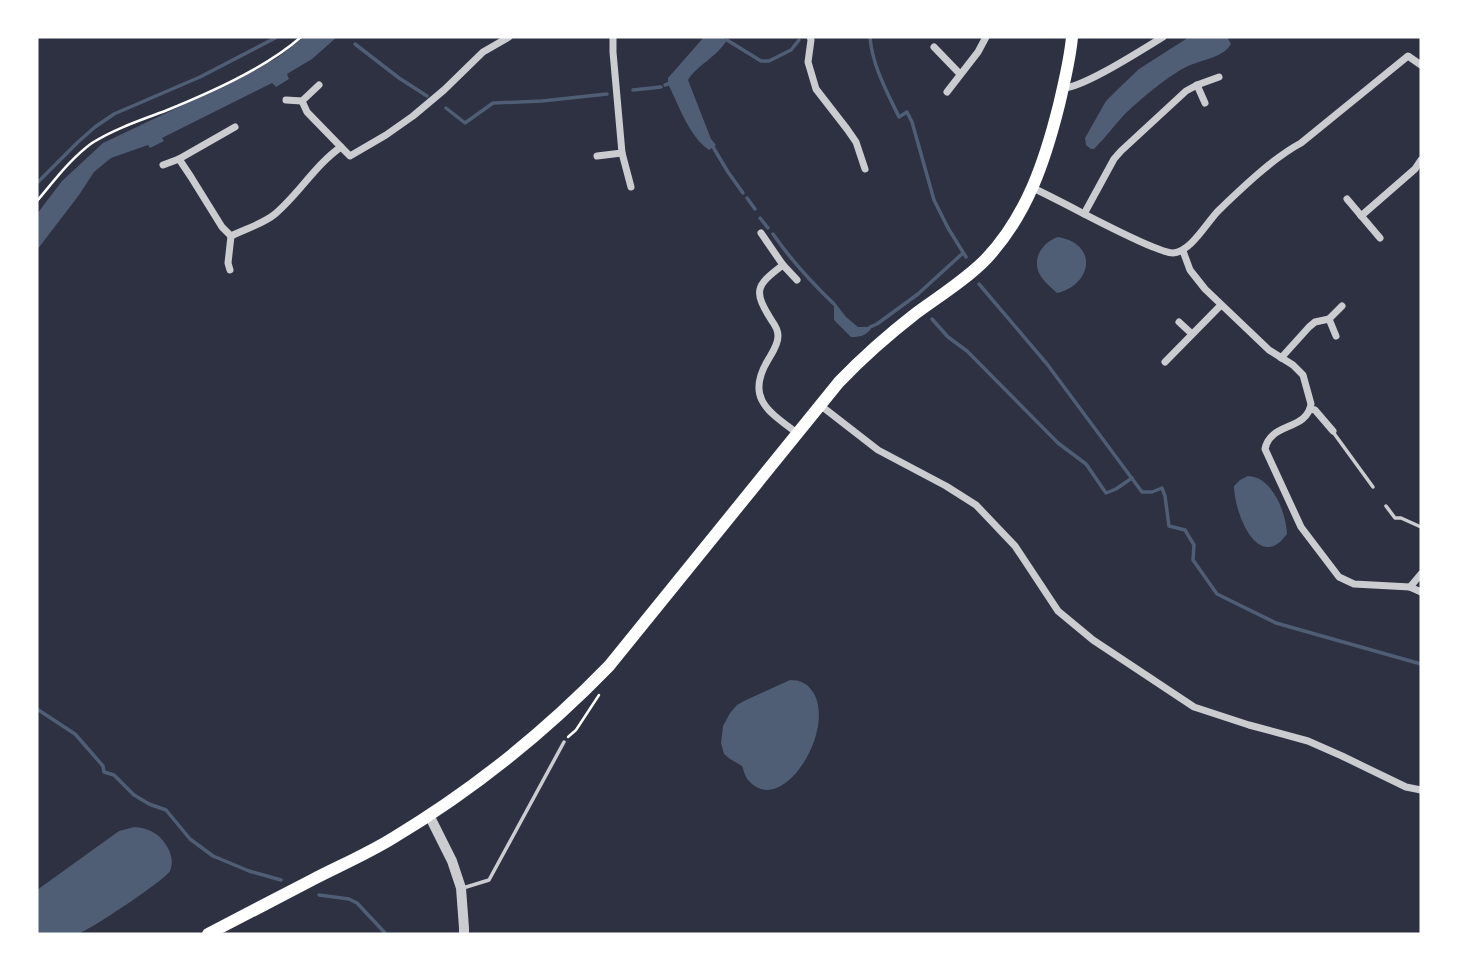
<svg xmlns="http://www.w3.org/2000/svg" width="1458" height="971" font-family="Helvetica,sans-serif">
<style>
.water{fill:#4f5d75}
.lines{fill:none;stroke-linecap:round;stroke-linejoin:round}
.stream{stroke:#4f5d75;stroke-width:3.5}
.path{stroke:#fff;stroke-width:2.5}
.service{stroke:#caccd0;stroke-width:3.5}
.minor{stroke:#caccd0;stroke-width:7}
.tertiary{stroke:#caccd0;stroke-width:10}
.primary{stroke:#fff;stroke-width:12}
</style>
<rect width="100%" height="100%" fill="#2d3142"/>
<g class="water">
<polygon points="304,37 337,37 312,59 287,74 289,79 276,87 272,83 162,138 164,141 150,148 148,145 111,158 94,172 79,195 37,250 37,214 62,181 103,143 246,75 277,58"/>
<path d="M704 37H722L727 40C716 58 697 65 688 80L711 139 716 145 709 150C688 135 679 105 668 84V78Z"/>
<path d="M1189 37H1227L1231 44C1223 58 1201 60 1188 66 1169 75 1138 101 1123 116 1113 127 1104 139 1094 149H1091L1086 145 1085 138 1106 101 1119 88 1139 69Z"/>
<path d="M1058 237C1099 244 1092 285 1057 293 1051 287 1044 282 1040 275 1031 258 1043 242 1058 237Z"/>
<path d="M834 304H836L846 317 858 327H870L871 329C865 336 860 337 851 337L834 320Z"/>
<path d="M1248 476C1273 477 1286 513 1287 534 1258 574 1234 512 1234 486L1240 480Z"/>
<path d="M790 680C800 680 807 683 813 692 837 730 782 818 749 781 745 777 744 771 742 766L730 759 724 754 721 743 723 726 730 713 737 705 744 701Z"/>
<path d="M134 827C148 828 159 833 166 845 171 852 174 862 170 871 165 880 93 928 80 933 70 937 48 934 37 934V890L119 831Z"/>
</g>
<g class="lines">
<g class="stream">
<path d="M870 37C872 65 887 92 899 117L907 112 912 122 934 200 948 228 966 257"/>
<polyline points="727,40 761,61 769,61 791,50 799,40"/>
<polyline points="355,44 399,78 427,96"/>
<polyline points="665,85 668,84"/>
<polyline points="633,90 661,87"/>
<polyline points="446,108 465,123 493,103 542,101 607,94"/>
<polyline points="713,147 728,172 743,193"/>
<polyline points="37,183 78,142 95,127 114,114 200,77 277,37"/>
<polyline points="747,198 755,209"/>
<polyline points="760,218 768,228"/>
<path d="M773 234C791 260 811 282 834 304"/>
<polyline points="979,284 1047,364 1142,492 1152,492 1162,488 1165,496 1169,526 1185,530 1194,545 1193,560 1217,594 1276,623 1421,664"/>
<polyline points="932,319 948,337 967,351 1058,443 1086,464 1106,493 1116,489 1132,478"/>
<polyline points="870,327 877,324 918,294 963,253"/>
<polyline points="37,709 75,734 103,766 104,772 114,775 134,795 149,804 166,810 190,839 213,856 249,871 281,880"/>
<polyline points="319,895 349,899 357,903 386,934"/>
</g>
<g class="path">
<path d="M37 201C54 181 71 158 92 143 114 129 141 120 165 111 209 93 266 68 301 37"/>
<polyline points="568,737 576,730 599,695"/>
</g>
<g class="service">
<polyline points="1333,432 1373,487"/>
<polyline points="1386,506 1395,518 1401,518 1421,527"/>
<polyline points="463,888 489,880 564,742"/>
</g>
<g class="minor">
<polyline points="613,37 613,52 622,153 631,187"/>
<polyline points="810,37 811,40 808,62 816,89 847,129 856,142 865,169"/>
<polyline points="934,47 960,74"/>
<polyline points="319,85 302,101 307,112 341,147"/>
<polyline points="1197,85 1205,103"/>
<path d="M1063 88C1083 88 1143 49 1163 37"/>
<polyline points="947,92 978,52 986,37"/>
<polyline points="286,100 302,101"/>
<polyline points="597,156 622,153"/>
<path d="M179 159 191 177 222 227 231 236C245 229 263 224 275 214 299 194 315 165 341 147L350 156 386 135 413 116 444 90 483 52 509 37"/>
<polyline points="163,165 179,159 235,127"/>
<path d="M1033 188C1073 207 1112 230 1153 247 1159 249 1167 253 1173 253 1191 252 1207 222 1219 210 1242 188 1273 158 1301 143L1408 56 1421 65"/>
<polyline points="1347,199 1380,238"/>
<polyline points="1084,214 1114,159 1121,151 1186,91 1197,85 1219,77"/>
<polyline points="1361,216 1415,169 1421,160"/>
<path d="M761 233 783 265C755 286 753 291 772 321 775 325 778 330 778 336 778 345 772 353 768 360 745 398 769 412 797 433"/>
<path d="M1183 251 1190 270 1205 289 1269 350 1293 365 1303 375 1311 404C1307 431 1270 422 1265 449L1301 527 1339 577 1354 584 1410 587 1421 592"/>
<polyline points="783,265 797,280"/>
<polyline points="230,270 228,263 231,236"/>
<polyline points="1329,319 1336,336"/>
<polyline points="1179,322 1192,334"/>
<polyline points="1281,358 1309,327 1315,322 1329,319 1342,306"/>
<polyline points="1165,362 1221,305"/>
<polyline points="820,405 878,450 946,486 976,505 1015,546 1058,611 1093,640 1194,707 1249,725 1308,741 1342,756 1406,787 1421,790"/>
<polyline points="1310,409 1315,410 1333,431"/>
<polyline points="1410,587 1421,574"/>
</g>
<polyline class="tertiary" points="429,815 452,861 461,888 464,928 464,934"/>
<path class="primary" d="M208 934C243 916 278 898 312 880 339 866 367 854 393 838 473 790 544 733 609 666L839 382C863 357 888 335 915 314 938 297 967 279 987 258 1027 215 1045 161 1059 105 1064 83 1070 60 1072 37"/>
</g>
<rect width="1458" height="971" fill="none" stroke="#ffffff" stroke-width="77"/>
</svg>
